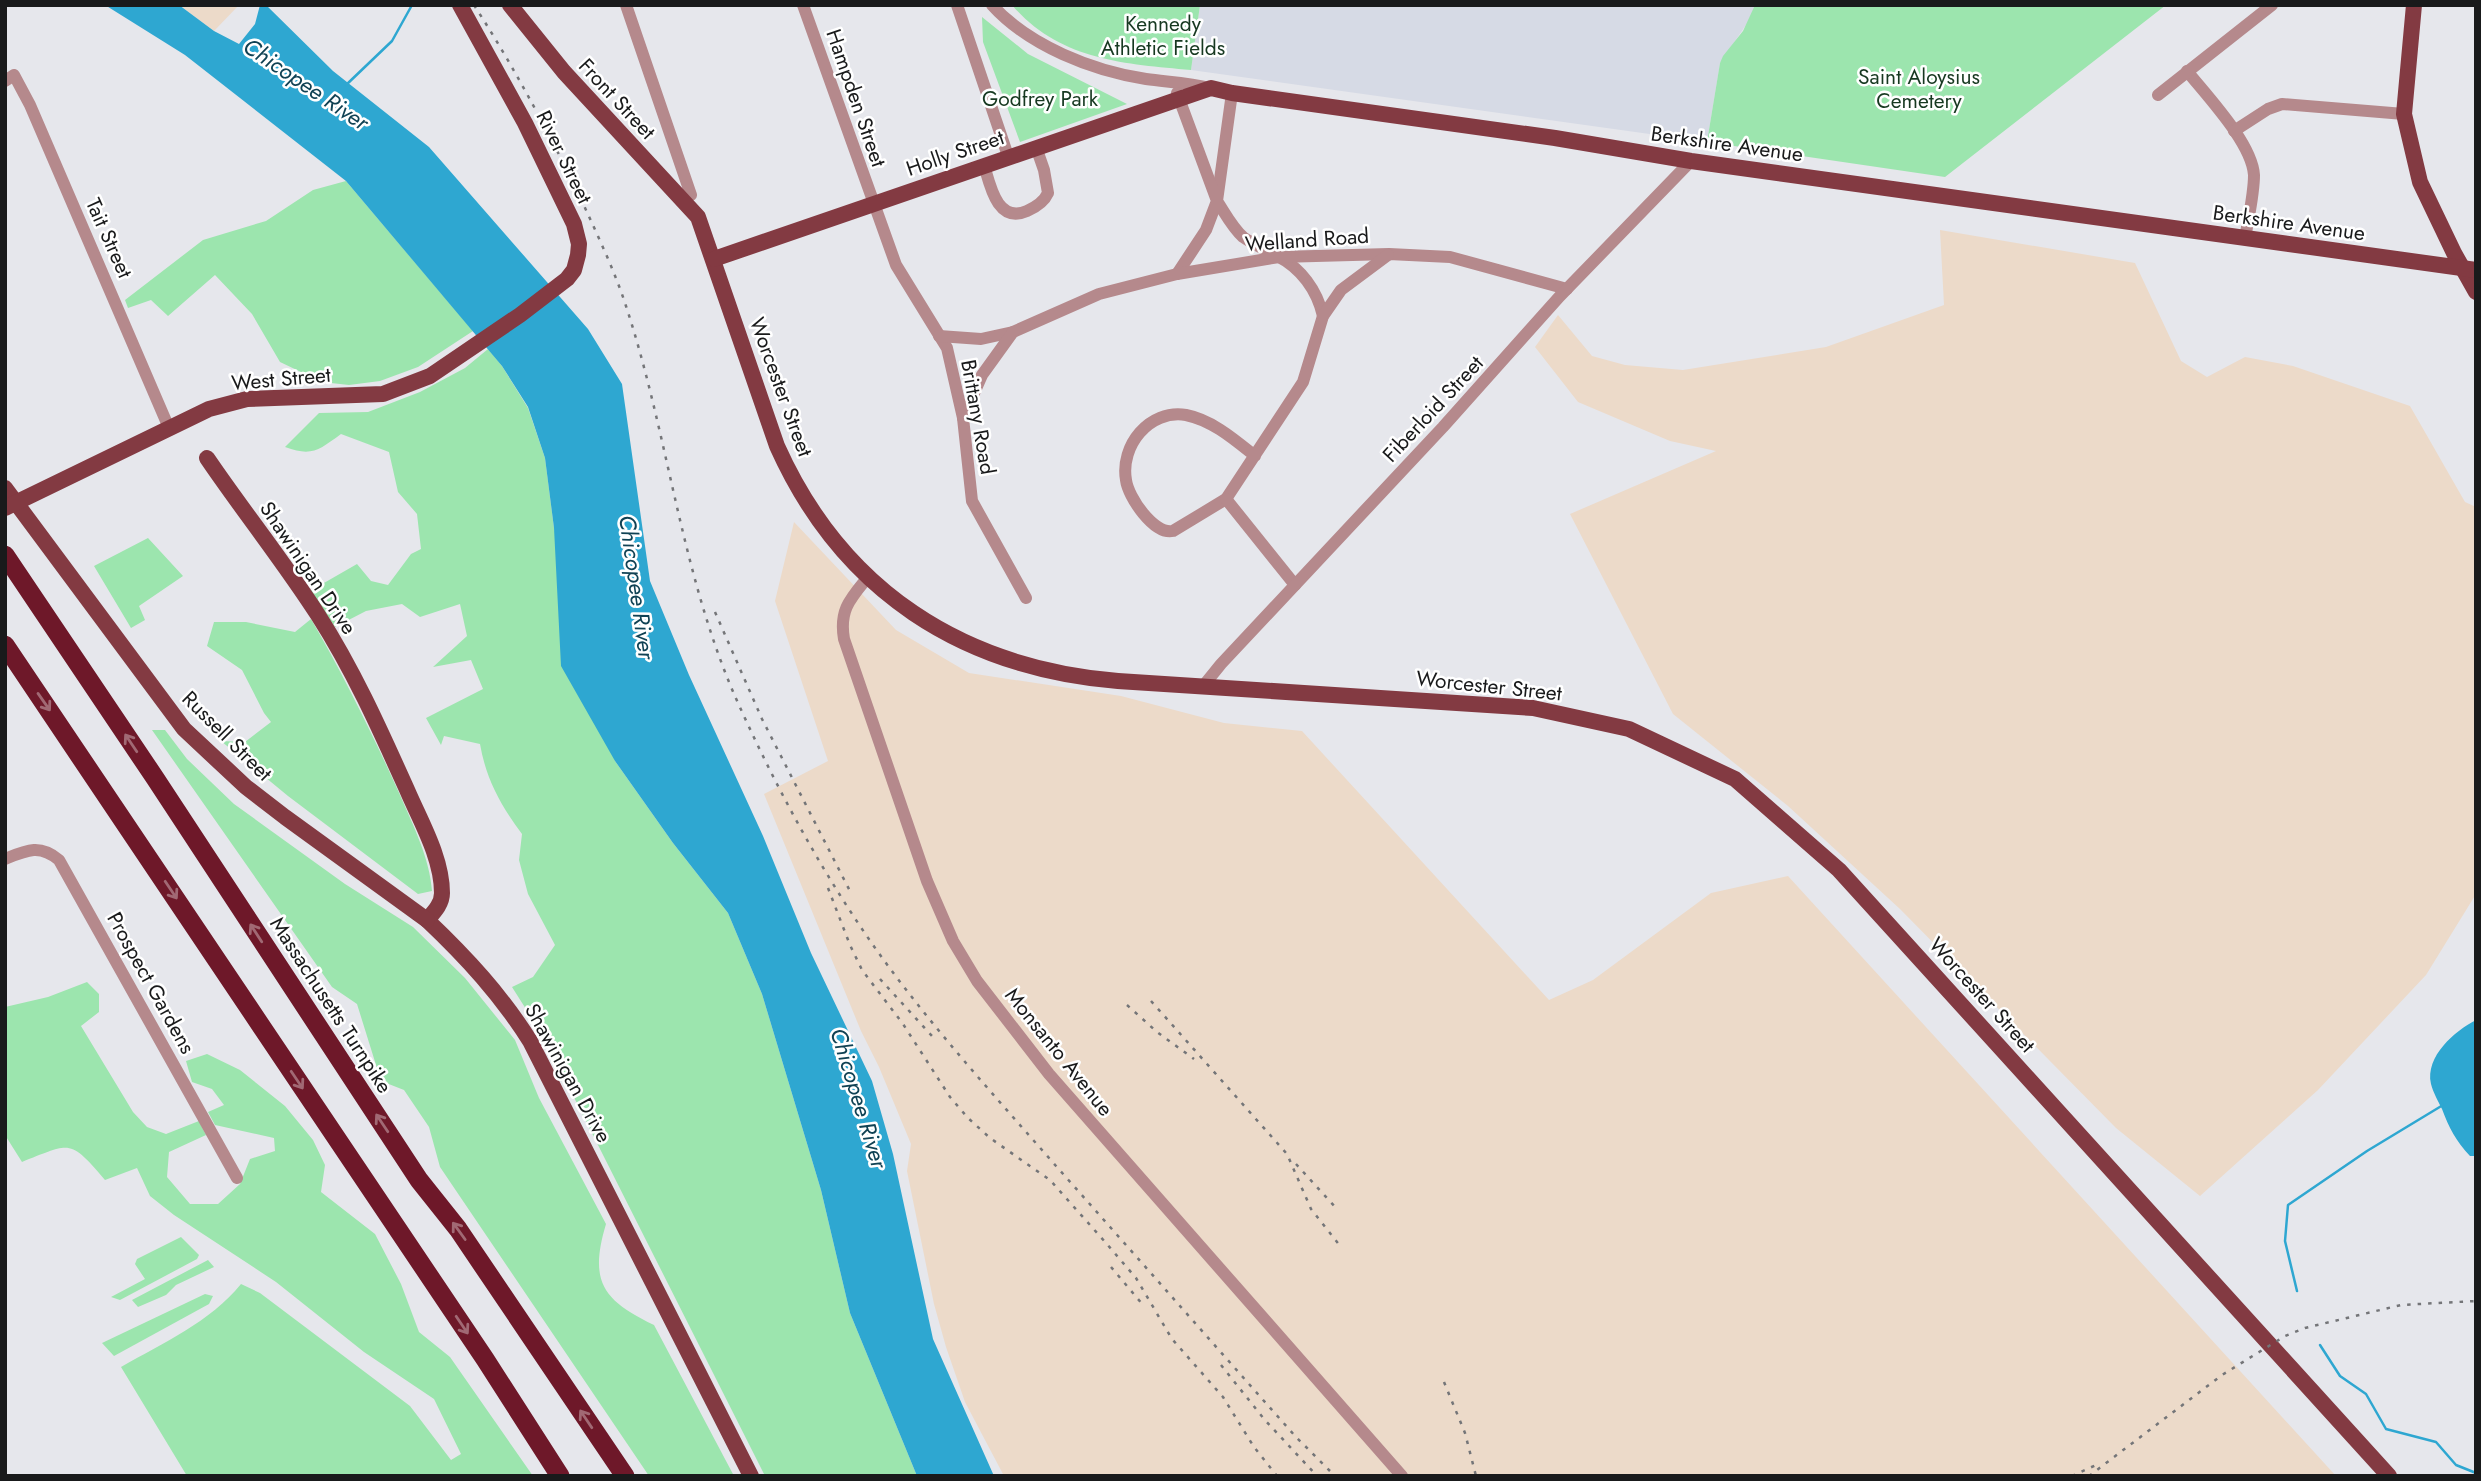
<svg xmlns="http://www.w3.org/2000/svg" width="2481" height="1481" font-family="Jost,sans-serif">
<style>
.built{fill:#d6dae5}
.industrial{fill:#ecdac9}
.green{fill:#9ce5ae}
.water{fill:#2ea7d1}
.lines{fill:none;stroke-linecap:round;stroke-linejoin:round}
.stream{stroke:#2ea7d1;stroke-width:2.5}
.minor{stroke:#b5898c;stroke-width:12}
.major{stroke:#833a42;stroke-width:16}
.highway{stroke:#6e1829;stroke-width:19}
.rail{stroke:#747578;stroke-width:2.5;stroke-dasharray:3.5 7;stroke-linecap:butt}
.oneway{stroke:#a16974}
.labels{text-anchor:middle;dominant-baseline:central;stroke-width:5;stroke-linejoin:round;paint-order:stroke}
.park-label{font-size:21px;fill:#173921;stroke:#fff}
.street-label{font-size:21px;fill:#191a1b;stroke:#fff}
.water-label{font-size:23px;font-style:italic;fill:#104254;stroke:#fff}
</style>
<rect width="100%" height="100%" fill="#e6e7ec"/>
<polygon class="built" points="1200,5 1755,5 1750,19 1720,63 1707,142 1191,70"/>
<g class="industrial">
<polygon points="179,5 239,5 214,31"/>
<polygon points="1940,230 2135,263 2181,361 2207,377 2245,357 2293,366 2410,406 2465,502 2476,507 2476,894 2426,975 2318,1090 2200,1196 2116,1128 1900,909 1788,806 1673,714 1570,514 1716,451 1670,441 1578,402 1535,347 1558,315 1592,356 1625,365 1683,370 1826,347 1944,305"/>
<polygon points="794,522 896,630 969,673 1121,696 1224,723 1302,731 1549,1000 1593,980 1711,893 1788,876 2336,1476 1004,1476 965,1402 946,1347 934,1304 907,1171 911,1144 879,1067 861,1031 764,794 828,761 775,601"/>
</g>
<g class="green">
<path d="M1012 5H1200L1191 70C1124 64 1059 60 1012 5Z"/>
<polygon points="1755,5 2166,5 1945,177 1707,142 1720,63 1723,56 1743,31"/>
<polygon points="982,17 1028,54 1127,104 1020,142 983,42"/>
<polygon points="346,181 473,331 418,367 380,381 349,385 322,382 280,362 252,314 215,275 168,316 151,300 128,308 125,300 203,240 266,221 313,190"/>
<path d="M488 349 502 366 528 408 545 458 554 528 615 761 673 843 728 913 762 994 821 1190 850 1313 917 1476H765L543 1036 512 987 533 977 555 945 528 894 519 860 522 834C501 806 486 779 480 744L444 736 441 745 426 718 483 689 471 660 433 667 467 636 460 604 420 617 402 604 366 611 335 627 310 591 357 564 371 581 388 585 411 554 421 549 417 514 398 492 389 452 341 434C319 450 312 457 285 447L319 413 368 412 420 392 465 368Z"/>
<polygon points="148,538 183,576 139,606 145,620 131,628 94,566"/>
<path d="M311 619C344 676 373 735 400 795 413 825 430 859 432 891L418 894 288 796 221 741 245 742 271 722 264 713 242 670 207 646 214 622H246L295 632Z"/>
<path d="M152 730H165L187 759 234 804 345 884 413 927 465 978 515 1040 539 1098 606 1224C589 1281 602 1300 654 1325L734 1476H649L440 1167 429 1127 404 1090 381 1081 357 1004 332 987Z"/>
<path d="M87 982 99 994V1012L81 1026 133 1112 147 1127 166 1134 199 1121 206 1135 169 1152 167 1177 190 1204H218L240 1184 250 1159 275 1151 274 1138 215 1125 208 1112 224 1105 212 1089 192 1082 186 1061 207 1054 240 1070 285 1106 313 1140 325 1165 321 1192 375 1234 401 1284 419 1332 450 1357 533 1476H187L121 1367C163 1343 210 1322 241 1284L260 1293 410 1406 451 1460 461 1454 434 1399 364 1352 276 1282 174 1215 150 1196 137 1168 105 1180C69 1138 71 1143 22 1162L5 1135V1007L48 997Z"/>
<polygon points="181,1237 199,1255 197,1259 120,1300 111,1297 145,1279 135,1264 137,1259"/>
<polygon points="208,1260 214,1267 176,1285 166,1295 138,1307 132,1300"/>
<polygon points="205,1294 213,1296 209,1304 114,1356 102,1343"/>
</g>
<g class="water">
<polygon points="105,5 179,5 214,31 239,44 255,24 260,5 266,5 333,71 429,147 588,329 622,384 650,581 689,675 763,836 811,953 872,1081 893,1154 933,1339 994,1476 917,1476 850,1313 821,1190 762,994 728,913 673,843 615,761 561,666 554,528 545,458 528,407 502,366 346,181 185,55"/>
<path d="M2476 1020V1156H2470C2456 1141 2449 1128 2442 1109 2438 1101 2433 1092 2431 1084 2425 1056 2455 1031 2476 1020Z"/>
</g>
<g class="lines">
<g class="stream">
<polyline points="346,85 392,41 412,5"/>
<polyline points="2297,1291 2285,1241 2288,1205 2367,1151 2443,1105"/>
<polyline points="2320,1345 2340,1376 2366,1394 2386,1429 2436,1442 2456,1465 2476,1473"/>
</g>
<g class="minor">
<polyline points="626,5 691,195"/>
<polyline points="803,5 896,265 947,348 963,418 972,501 1026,598"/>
<polyline points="957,5 1008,156"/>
<path d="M992 5C1029 46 1093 71 1146 79 1168 82 1189 83 1210 88"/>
<path d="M2187 71C2207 96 2252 143 2254 175 2254 195 2248 219 2245 239"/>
<polyline points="5,81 14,75 30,105 169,428"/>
<path d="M1232 93 1217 201C1225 213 1232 227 1243 237 1254 245 1265 249 1277 256 1301 268 1317 290 1323 316"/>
<polyline points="2158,95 2272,5"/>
<polyline points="2234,131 2268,109 2282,104 2404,114"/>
<path d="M984 165C990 185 997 224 1027 211 1036 207 1044 202 1048 193L1044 170 1036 147"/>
<polyline points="1177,274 1206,230 1217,201 1177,93"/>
<polyline points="939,336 981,339 1013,332"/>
<polyline points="963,418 982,375 1013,332 1099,294 1177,274 1279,257 1389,254 1450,257 1567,289"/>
<path d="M1255 456C1235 440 1212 420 1186 415 1149 409 1120 446 1126 480 1128 497 1154 535 1173 531L1226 499 1303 382 1323 316 1341 290 1388 255"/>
<polyline points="1226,499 1295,585"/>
<path d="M868 577C850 599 839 610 844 639L927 881 953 941 977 981 1049 1074 1402 1476"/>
<polyline points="1204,685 1221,664 1443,427 1560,296 1691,161"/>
<path d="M5 859C27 850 40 844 59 860L237 1178"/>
</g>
<g class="major">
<path d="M510 5 564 72 698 217 777 446C842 591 962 668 1118 681L1533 708 1629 729 1735 779 1839 870 2389 1476"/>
<polyline points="2414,5 2404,114 2420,182 2454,253 2476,292"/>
<polyline points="714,259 1211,88 1232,93 1555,138 1691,161 2476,270"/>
<path d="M207 458C243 511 284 562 318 615 354 671 381 732 408 792 421 822 442 858 442 893 442 904 434 912 427 920 467 958 501 995 530 1041L751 1476"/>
<polyline points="5,488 184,729 246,787 285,817 427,920"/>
<polyline points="5,508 209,409 247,399 383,394 430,376 520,315 567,279 574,270 578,255 579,244 574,224 525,123 460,5"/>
</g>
<g class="highway">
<polyline points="5,555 155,778 419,1180 458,1229 625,1476"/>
<polyline points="5,645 485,1359 560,1476"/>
</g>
<g class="rail">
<path d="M474 5C514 67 548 131 580 197 596 232 614 269 626 306 669 437 681 576 738 703 776 787 820 869 873 945 928 1023 993 1094 1056 1166 1136 1256 1216 1347 1296 1437L1335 1476"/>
<polyline points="715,612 762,719 852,895"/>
<polyline points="828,888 850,945 862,970 903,1024 950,1097 968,1118 990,1138 1050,1180 1106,1243 1136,1278 1172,1339 1223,1397 1254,1447 1277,1476"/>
<polyline points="880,979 932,1036"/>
<polyline points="1151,1001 1287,1154 1311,1209 1341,1247"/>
<polyline points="1127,1005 1157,1032 1194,1059"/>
<polyline points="1296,1164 1337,1209"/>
<polyline points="1111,1267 1143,1305"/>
<polyline points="1221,1365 1264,1419 1317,1476"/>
<polyline points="1444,1382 1465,1433 1476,1476"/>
<polyline points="2072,1476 2096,1465"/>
<polyline points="2089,1476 2222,1375 2285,1336 2305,1328 2401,1305 2476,1301"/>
</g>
</g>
<defs><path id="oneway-shaft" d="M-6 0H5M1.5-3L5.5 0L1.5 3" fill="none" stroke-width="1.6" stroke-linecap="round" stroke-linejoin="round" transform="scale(1.75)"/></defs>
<g class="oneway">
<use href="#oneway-shaft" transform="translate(44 702) rotate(55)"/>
<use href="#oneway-shaft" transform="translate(131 743) rotate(-124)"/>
<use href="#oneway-shaft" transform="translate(171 890) rotate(56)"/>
<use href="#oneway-shaft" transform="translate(256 933) rotate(-123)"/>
<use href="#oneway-shaft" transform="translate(297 1080) rotate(56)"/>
<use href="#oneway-shaft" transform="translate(382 1123) rotate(-124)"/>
<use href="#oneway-shaft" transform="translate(459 1231) rotate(-126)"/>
<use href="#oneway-shaft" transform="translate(462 1325) rotate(56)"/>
<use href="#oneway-shaft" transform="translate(586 1419) rotate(-124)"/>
</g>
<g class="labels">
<g class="park-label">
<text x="1163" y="24">Kennedy<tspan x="1163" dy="24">Athletic Fields</tspan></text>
<text x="1919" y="77">Saint Aloysius<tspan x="1919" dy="24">Cemetery</tspan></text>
<text x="1040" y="99">Godfrey Park</text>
</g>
<g class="street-label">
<text transform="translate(856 98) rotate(71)">Hampden Street</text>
<text transform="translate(617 99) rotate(47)">Front Street</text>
<text transform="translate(1727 144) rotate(8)">Berkshire Avenue</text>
<text transform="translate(955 153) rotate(-19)">Holly Street</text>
<text transform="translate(564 157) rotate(64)">River Street</text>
<text transform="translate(2289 223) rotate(8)">Berkshire Avenue</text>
<text transform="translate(109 238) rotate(66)">Tait Street</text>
<text transform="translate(1307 240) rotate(-4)">Welland Road</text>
<text transform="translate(281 379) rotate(-5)">West Street</text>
<text transform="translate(781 387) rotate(70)">Worcester Street</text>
<text transform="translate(1433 409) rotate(-47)">Fiberloid Street</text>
<text transform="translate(978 417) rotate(80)">Brittany Road</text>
<text transform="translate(308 568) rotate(56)">Shawinigan Drive</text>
<text transform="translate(1489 686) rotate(6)">Worcester Street</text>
<text transform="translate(227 736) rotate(45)">Russell Street</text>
<text transform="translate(151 983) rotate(61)">Prospect Gardens</text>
<text transform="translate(1982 995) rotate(48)">Worcester Street</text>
<text transform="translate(331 1005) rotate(57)">Massachusetts Turnpike</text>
<text transform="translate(1059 1052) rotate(51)">Monsanto Avenue</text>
<text transform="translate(568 1073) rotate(61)">Shawinigan Drive</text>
</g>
<g class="water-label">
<text transform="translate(306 84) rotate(34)">Chicopee River</text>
<text transform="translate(637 587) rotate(82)">Chicopee River</text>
<text transform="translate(859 1098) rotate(73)">Chicopee River</text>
</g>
</g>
<rect width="2481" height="1481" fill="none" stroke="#191a1b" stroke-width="14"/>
</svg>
